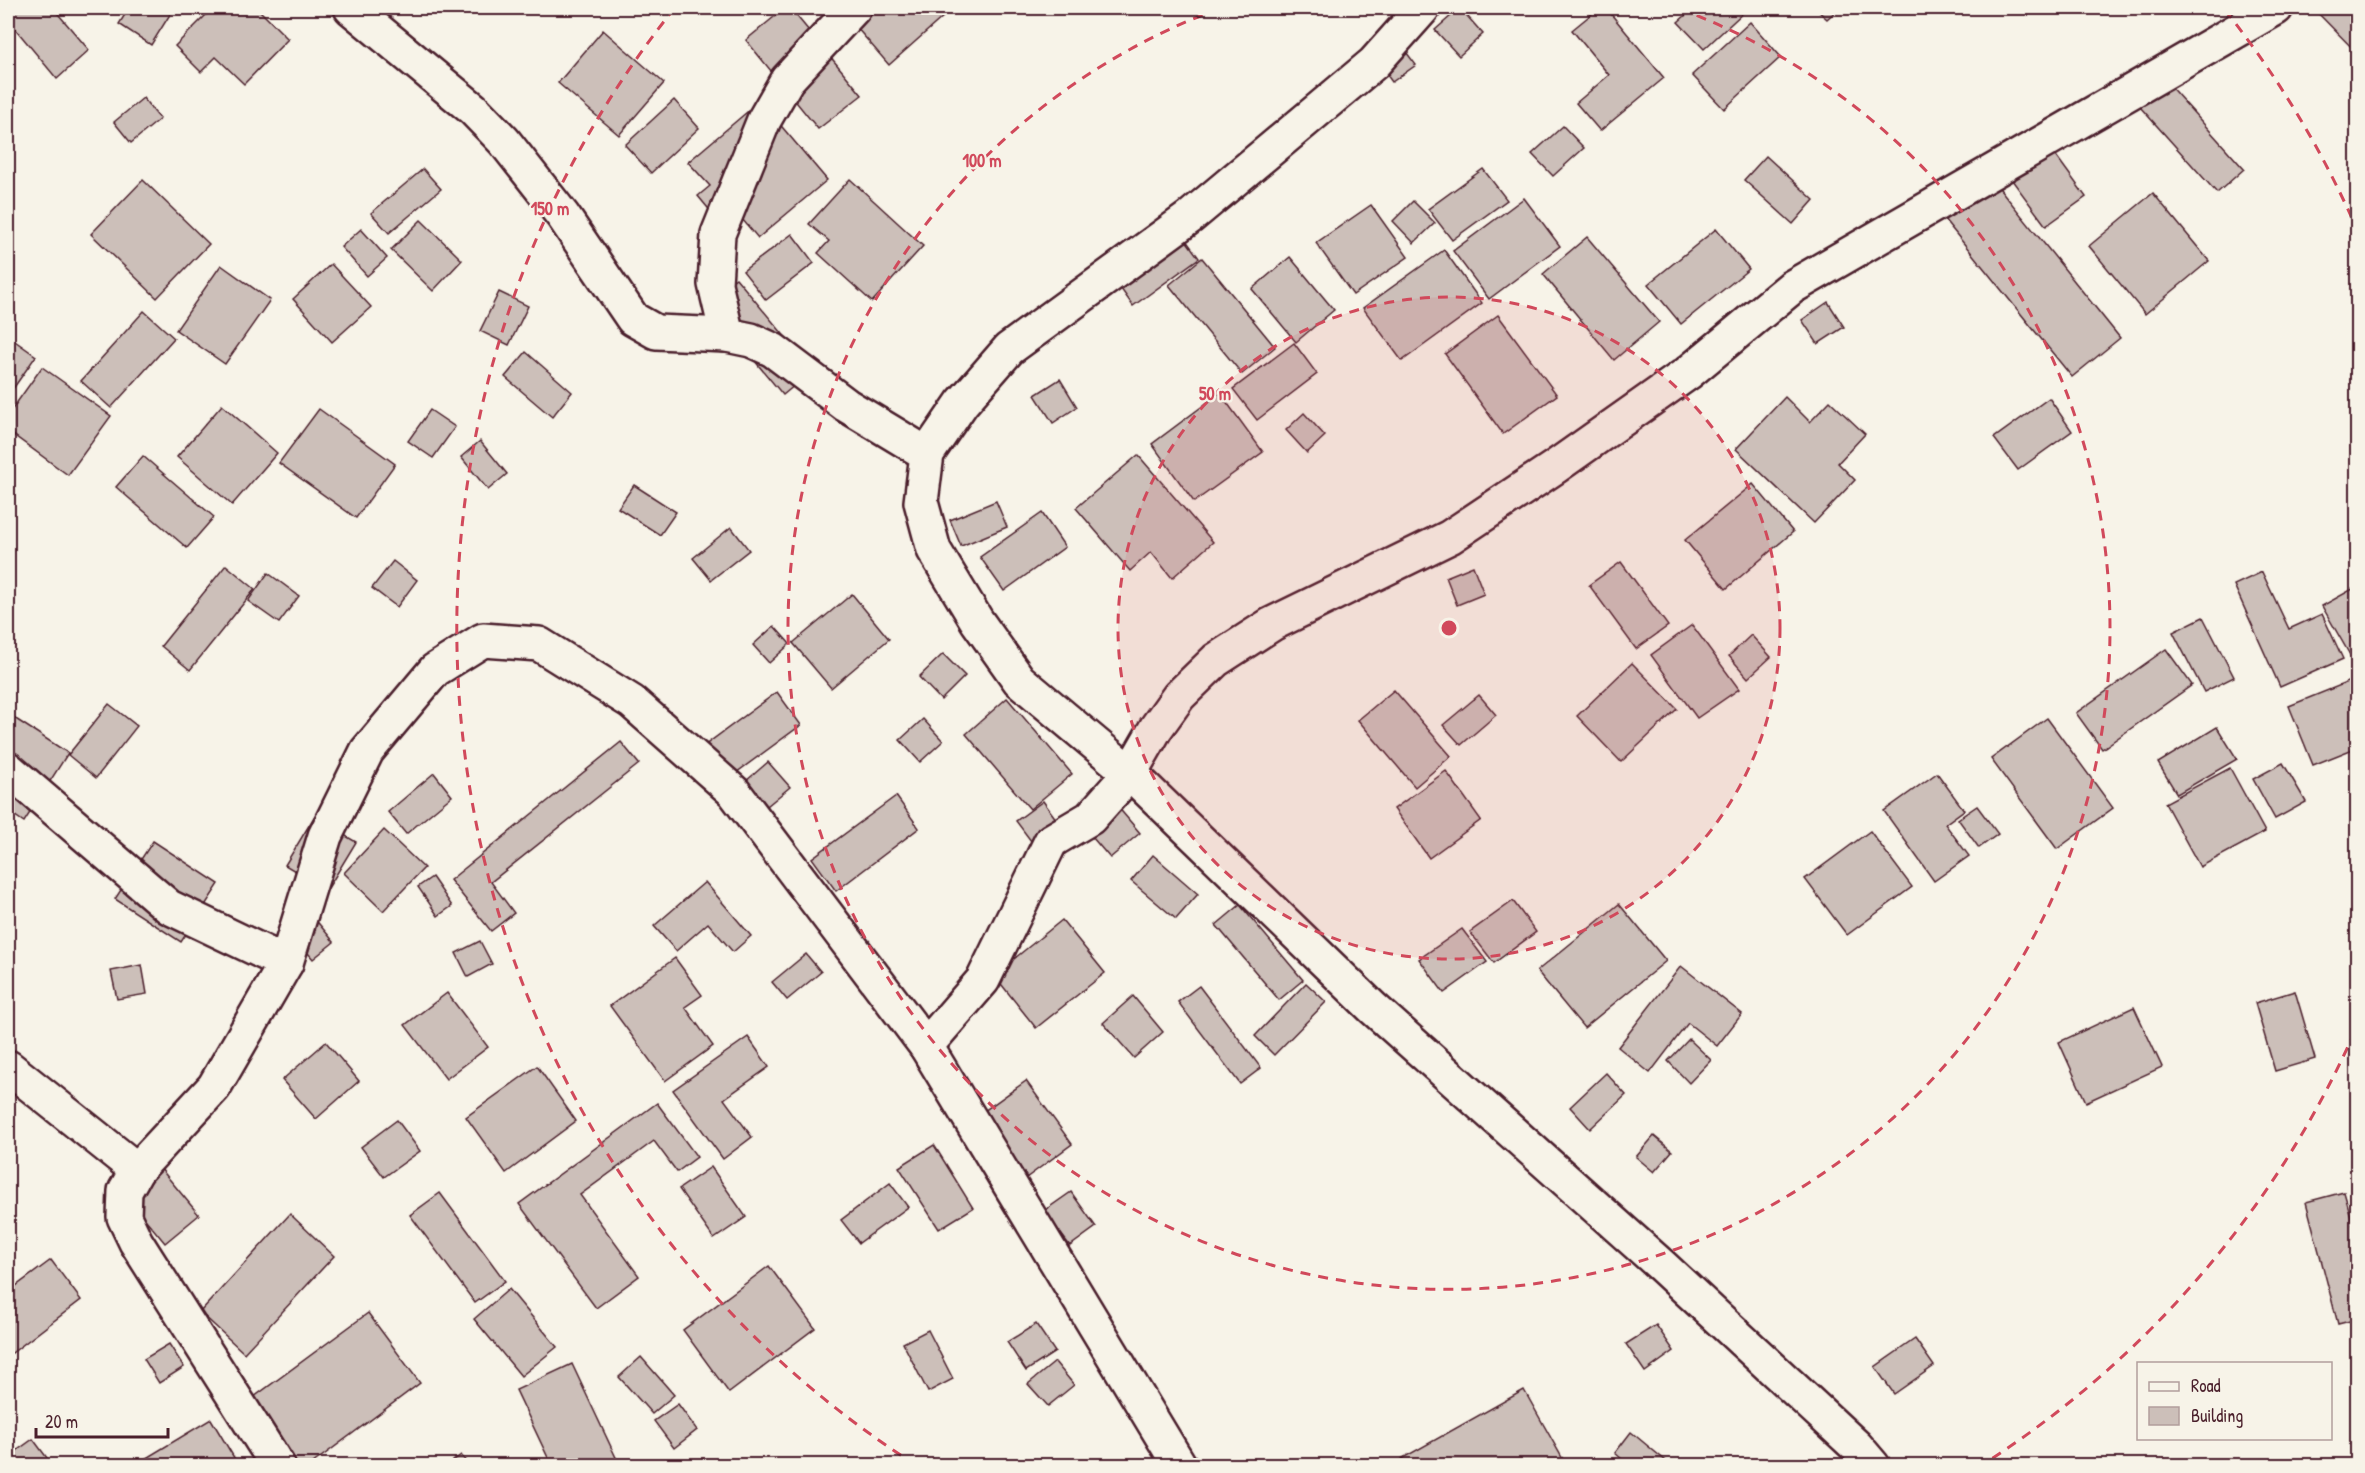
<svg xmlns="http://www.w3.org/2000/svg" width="2365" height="1473" font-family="'Patrick Hand',sans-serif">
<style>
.building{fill:#ccbfb9;stroke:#4a1f2b;stroke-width:1.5}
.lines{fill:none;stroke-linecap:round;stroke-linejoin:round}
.minor-casing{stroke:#4a1f2b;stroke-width:38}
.minor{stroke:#f7f3e8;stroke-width:33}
.ring{fill:none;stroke:#d1495b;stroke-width:3;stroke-dasharray:10 8}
.centre{fill:#d1495b;stroke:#f7f3e8;stroke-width:3}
.ring-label{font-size:18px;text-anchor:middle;font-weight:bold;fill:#d1495b;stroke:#f7f3e8;stroke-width:4.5;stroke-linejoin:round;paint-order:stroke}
</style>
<rect width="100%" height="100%" fill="#f7f3e8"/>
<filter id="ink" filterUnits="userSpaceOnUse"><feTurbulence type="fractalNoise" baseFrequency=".0167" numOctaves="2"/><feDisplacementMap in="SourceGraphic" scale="12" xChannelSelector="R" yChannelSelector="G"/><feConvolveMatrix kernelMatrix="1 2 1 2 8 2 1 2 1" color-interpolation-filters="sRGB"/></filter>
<g filter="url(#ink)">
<g class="building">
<polygon points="15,8 53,8 89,50 57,79 8,20 8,13"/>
<polygon points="129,8 174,8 151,45 119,24"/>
<polygon points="213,8 257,8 288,39 244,84 216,57 201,72 175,46"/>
<polygon points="785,8 790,8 862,95 818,129 746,40"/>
<polygon points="864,8 936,8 944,16 889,65 850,20"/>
<polygon points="1460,8 1483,34 1459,56 1435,30"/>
<polygon points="1599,8 1606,8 1664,78 1600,131 1576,103 1609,75 1572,30"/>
<polygon points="1694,8 1744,8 1746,10 1704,49 1678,22"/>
<polygon points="1815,8 1839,8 1827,19"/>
<polygon points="2313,8 2358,8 2358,54"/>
<polygon points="1750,22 1781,57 1724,109 1692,75"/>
<polygon points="603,30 664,83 619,135 558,83"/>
<polygon points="1397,40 1416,65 1392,82 1373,56"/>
<polygon points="2159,74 2244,169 2217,193 2132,98"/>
<polygon points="143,98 160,119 131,143 114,122"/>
<polygon points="674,100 699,128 651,173 625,145"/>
<polygon points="760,101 827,180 758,238 737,213 722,225 698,196 710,186 688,162"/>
<polygon points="1563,126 1584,148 1553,176 1532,154"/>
<polygon points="2046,142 2086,197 2046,226 2006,172"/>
<polygon points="1766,156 1814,200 1793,224 1744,180"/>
<polygon points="423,169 441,189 389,233 371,213"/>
<polygon points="1483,169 1507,200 1452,240 1428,209"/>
<polygon points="850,179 923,246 872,302 818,253 829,241 809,224"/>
<polygon points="1992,179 2120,338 2072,377 1944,219"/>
<polygon points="143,180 209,244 157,298 91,234"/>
<polygon points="2153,193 2209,261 2145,314 2089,246"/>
<polygon points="1524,198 1560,246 1489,299 1453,251"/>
<polygon points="1413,201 1435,223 1414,243 1393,221"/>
<polygon points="1371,205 1408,257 1353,295 1316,243"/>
<polygon points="421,220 462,260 433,291 391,250"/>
<polygon points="1175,225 1199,258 1133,306 1109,272"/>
<polygon points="361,229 387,258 367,276 341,247"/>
<polygon points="1716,229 1749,269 1681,324 1648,284"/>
<polygon points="792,234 814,263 766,300 743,271"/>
<polygon points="1587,237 1659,322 1614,360 1543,274"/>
<polygon points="1444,250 1482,303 1402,361 1363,308"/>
<polygon points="1290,257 1334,310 1296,342 1252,289"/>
<polygon points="1202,258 1275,347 1242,374 1169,285"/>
<polygon points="331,264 371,307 332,342 293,299"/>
<polygon points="221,265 270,300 225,364 176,330"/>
<polygon points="736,278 813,370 783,395 706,302"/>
<polygon points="499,292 528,306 509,345 480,331"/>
<polygon points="1828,302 1844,327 1818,344 1802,320"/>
<polygon points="144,311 174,338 111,408 81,381"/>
<polygon points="1498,315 1557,395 1503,434 1445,354"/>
<polygon points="12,339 36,356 10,393 8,391 8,346"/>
<polygon points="1294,343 1317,374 1257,420 1233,389"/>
<polygon points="526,352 572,392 552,417 505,377"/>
<polygon points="42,367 111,416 68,475 8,431 8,415"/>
<polygon points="1060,379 1077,407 1053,423 1035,395"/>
<polygon points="1220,393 1263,452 1194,502 1152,444"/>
<polygon points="1785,397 1810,422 1830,401 1865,434 1838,463 1855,480 1814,523 1736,449"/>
<polygon points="2049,398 2072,431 2018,470 1994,438"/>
<polygon points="222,405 277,453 232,505 177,457"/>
<polygon points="319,409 395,464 356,518 279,463"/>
<polygon points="430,410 455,427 433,458 408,441"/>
<polygon points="1304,413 1325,436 1307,453 1286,430"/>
<polygon points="480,441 507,474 488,490 461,457"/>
<polygon points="1138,455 1213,542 1172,578 1151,552 1130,571 1076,508"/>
<polygon points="143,456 214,517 187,548 116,487"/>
<polygon points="1753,484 1793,532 1726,589 1685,540"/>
<polygon points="634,485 676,512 660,535 618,508"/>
<polygon points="996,501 1007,527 961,546 950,520"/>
<polygon points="1042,513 1065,547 1004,591 980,557"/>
<polygon points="731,527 749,550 711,580 693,558"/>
<polygon points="393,561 417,580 397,607 372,588"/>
<polygon points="1621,562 1668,626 1636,649 1589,585"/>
<polygon points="226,565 255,589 190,670 161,646"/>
<polygon points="1473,566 1484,594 1457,605 1446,577"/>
<polygon points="2262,572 2289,629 2322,614 2343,659 2280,687 2234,585"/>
<polygon points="268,573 299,596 279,623 248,601"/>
<polygon points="2358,586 2358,669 2322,606"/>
<polygon points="852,594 889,639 831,688 793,643"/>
<polygon points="2203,617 2234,677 2204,692 2173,632"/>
<polygon points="1692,625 1739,689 1697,718 1651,655"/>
<polygon points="774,626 790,644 769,663 753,645"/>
<polygon points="1751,635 1771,657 1748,678 1729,656"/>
<polygon points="2166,649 2192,685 2102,749 2076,713"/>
<polygon points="943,654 965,676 941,700 919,677"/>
<polygon points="1632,663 1677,709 1621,762 1577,716"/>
<polygon points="2358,678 2358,747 2313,765 2289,706"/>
<polygon points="1394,690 1451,756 1415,787 1358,720"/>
<polygon points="777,692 801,725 729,778 704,746"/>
<polygon points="1479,695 1496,715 1461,745 1443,725"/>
<polygon points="1007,698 1072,774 1030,809 966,734"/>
<polygon points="109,704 137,726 96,778 68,755"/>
<polygon points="8,714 68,753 24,822 8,811"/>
<polygon points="2047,718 2113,808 2057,849 1991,759"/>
<polygon points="923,719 943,741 920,762 900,740"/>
<polygon points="2217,727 2237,759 2177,794 2158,763"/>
<polygon points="621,742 639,764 491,882 514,913 491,931 450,880"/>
<polygon points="768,762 790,787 767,806 746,781"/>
<polygon points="2283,763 2306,802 2275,819 2253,779"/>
<polygon points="2230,768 2265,832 2200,867 2165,803"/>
<polygon points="1446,771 1481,820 1429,858 1394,809"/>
<polygon points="434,773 452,796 406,834 388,812"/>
<polygon points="1937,773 1964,810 1945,824 1969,856 1934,881 1884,811"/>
<polygon points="896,796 919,828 836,891 812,858"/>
<polygon points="1043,801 1075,845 1049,865 1016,821"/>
<polygon points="1117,806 1140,833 1110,858 1087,831"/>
<polygon points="1977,806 1998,834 1979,848 1958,819"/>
<polygon points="314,817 356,842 327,890 285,865"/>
<polygon points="384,830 424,868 383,911 344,873"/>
<polygon points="1870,831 1912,887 1847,935 1805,879"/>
<polygon points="153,841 219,884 181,942 115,899"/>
<polygon points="1153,855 1198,894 1176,919 1131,881"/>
<polygon points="432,877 452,906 438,916 418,887"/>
<polygon points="705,882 751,936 733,952 708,923 676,951 654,926"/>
<polygon points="1513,901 1536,932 1494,963 1470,932"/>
<polygon points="1619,904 1666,961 1584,1028 1537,971"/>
<polygon points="1240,905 1303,980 1279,1000 1216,925"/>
<polygon points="309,912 334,942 313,959 288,929"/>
<polygon points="1062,920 1105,973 1036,1028 994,975"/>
<polygon points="1462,929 1487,962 1444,993 1419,959"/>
<polygon points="480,941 492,964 468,977 456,953"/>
<polygon points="806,954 821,972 787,1000 772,982"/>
<polygon points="675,958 702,995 685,1007 713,1046 665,1081 610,1006"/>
<polygon points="142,965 147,994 117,999 111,971"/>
<polygon points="1681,966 1742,1014 1717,1046 1688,1023 1650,1073 1618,1047"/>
<polygon points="1306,983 1326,1002 1274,1055 1255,1036"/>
<polygon points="1199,986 1261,1068 1240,1084 1178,1002"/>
<polygon points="2295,991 2315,1059 2275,1071 2255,1003"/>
<polygon points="447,993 488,1047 446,1079 405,1025"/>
<polygon points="1133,996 1163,1032 1134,1058 1103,1023"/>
<polygon points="2134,1007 2162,1067 2086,1102 2059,1042"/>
<polygon points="748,1037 769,1067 724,1099 752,1137 723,1159 673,1090"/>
<polygon points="1689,1039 1711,1060 1689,1083 1668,1061"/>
<polygon points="326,1042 359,1081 316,1119 282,1080"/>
<polygon points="537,1066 576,1121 506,1173 466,1117"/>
<polygon points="1606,1073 1626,1095 1590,1129 1570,1107"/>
<polygon points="1026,1081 1072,1144 1026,1178 980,1114"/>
<polygon points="657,1103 697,1157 677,1172 654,1141 580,1195 639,1276 596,1308 519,1204"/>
<polygon points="397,1120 420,1151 384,1177 361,1147"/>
<polygon points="1654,1136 1672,1151 1654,1172 1636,1157"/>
<polygon points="934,1145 973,1208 939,1229 899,1167"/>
<polygon points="146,1151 199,1215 165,1243 112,1179"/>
<polygon points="711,1167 746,1217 714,1239 679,1189"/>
<polygon points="890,1183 908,1207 859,1243 841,1220"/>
<polygon points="1071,1192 1096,1227 1070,1246 1044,1211"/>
<polygon points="2344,1192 2358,1241 2358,1319 2338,1324 2306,1202"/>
<polygon points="440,1193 505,1281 475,1303 410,1215"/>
<polygon points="290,1214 334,1256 244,1353 200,1312"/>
<polygon points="51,1260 81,1300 8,1356 8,1292"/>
<polygon points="769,1266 815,1328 729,1393 683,1330"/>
<polygon points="509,1289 557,1347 521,1376 474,1319"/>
<polygon points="368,1313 420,1383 309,1466 299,1466 250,1400"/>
<polygon points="1036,1324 1055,1352 1026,1371 1007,1342"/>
<polygon points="1656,1325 1674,1351 1645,1372 1626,1344"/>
<polygon points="928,1330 953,1379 928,1392 903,1343"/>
<polygon points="1915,1339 1934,1366 1894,1394 1875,1367"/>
<polygon points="169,1344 184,1367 159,1383 144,1359"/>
<polygon points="641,1357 674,1395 652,1414 619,1377"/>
<polygon points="1055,1362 1074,1385 1048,1406 1028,1384"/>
<polygon points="572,1364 620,1466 552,1466 516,1390"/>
<polygon points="1524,1390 1565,1463 1560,1466 1404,1466 1401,1459"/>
<polygon points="678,1404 697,1430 674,1448 654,1421"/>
<polygon points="211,1419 239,1466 133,1466"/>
<polygon points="1631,1432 1672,1466 1630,1466 1615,1453"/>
<polygon points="33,1439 53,1466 8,1466 8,1457"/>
<polygon points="461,1455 469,1466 446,1466"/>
</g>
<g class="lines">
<g class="minor-casing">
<g id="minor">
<polyline points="351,8 473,109 504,141 563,216 633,319 656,332 727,335 751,340 773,350 846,405 927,454"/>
<polyline points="1423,8 1374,63 1190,217 1009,349 962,403 927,454 921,502 934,550 977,621 1019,680 1130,773 1373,1008 1662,1266 1856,1446 1873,1466"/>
<polyline points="727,335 715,284 718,234 764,120 787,80 854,8"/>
<polyline points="8,769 169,907 286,963"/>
<polyline points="926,1046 983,980 1051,841 1090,818 1130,773 1156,728 1179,696 1216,660 1272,624 1450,537 1555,467 1688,373 1792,287 2276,8"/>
<polyline points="8,1067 137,1170"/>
<polyline points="278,1466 136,1242 124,1217 125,1191 137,1170 214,1087 286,963 325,836 367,751 435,670 483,640 539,644 632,702 734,792 926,1046 1180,1466"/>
</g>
</g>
<use href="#minor" class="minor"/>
</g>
</g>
<circle cx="1449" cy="628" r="331" fill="#d1495b" fill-opacity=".12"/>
<g class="ring">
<circle cx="1449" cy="628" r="331"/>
<path d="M1680 9A661 661 0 1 1 1218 9"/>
<path d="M2355 1031A992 992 0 0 1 1982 1465M916 1465A992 992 0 0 1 673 10M2225 10A992 992 0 0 1 2355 225"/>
</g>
<circle cx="1449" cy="628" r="9" class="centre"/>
<g class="ring-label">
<text x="982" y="167">100 m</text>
<text x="550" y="215">150 m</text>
<text x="1215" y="400">50 m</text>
</g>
<rect width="2365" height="1473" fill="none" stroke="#f7f3e8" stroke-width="30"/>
<rect x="15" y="15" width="2335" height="1443" fill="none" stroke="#4a1f2b" stroke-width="2" filter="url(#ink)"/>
<rect x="2137" y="1362" width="195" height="78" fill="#f7f3e8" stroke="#b29e9c" stroke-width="1.5"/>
<rect x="2149" y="1382" width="30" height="9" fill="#f7f3e8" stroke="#b29e9c" stroke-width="1.5"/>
<text x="2191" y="1392" font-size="18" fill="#4a1f2b">Road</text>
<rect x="2149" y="1407" width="30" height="18" fill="#ccbfb9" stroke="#b29e9c" stroke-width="1.5"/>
<text x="2191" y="1422" font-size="18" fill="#4a1f2b">Building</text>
<path d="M36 1428v9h132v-9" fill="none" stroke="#4a1f2b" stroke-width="3"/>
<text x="45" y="1428" font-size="18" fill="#4a1f2b" stroke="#f7f3e8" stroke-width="4.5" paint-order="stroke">20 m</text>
</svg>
